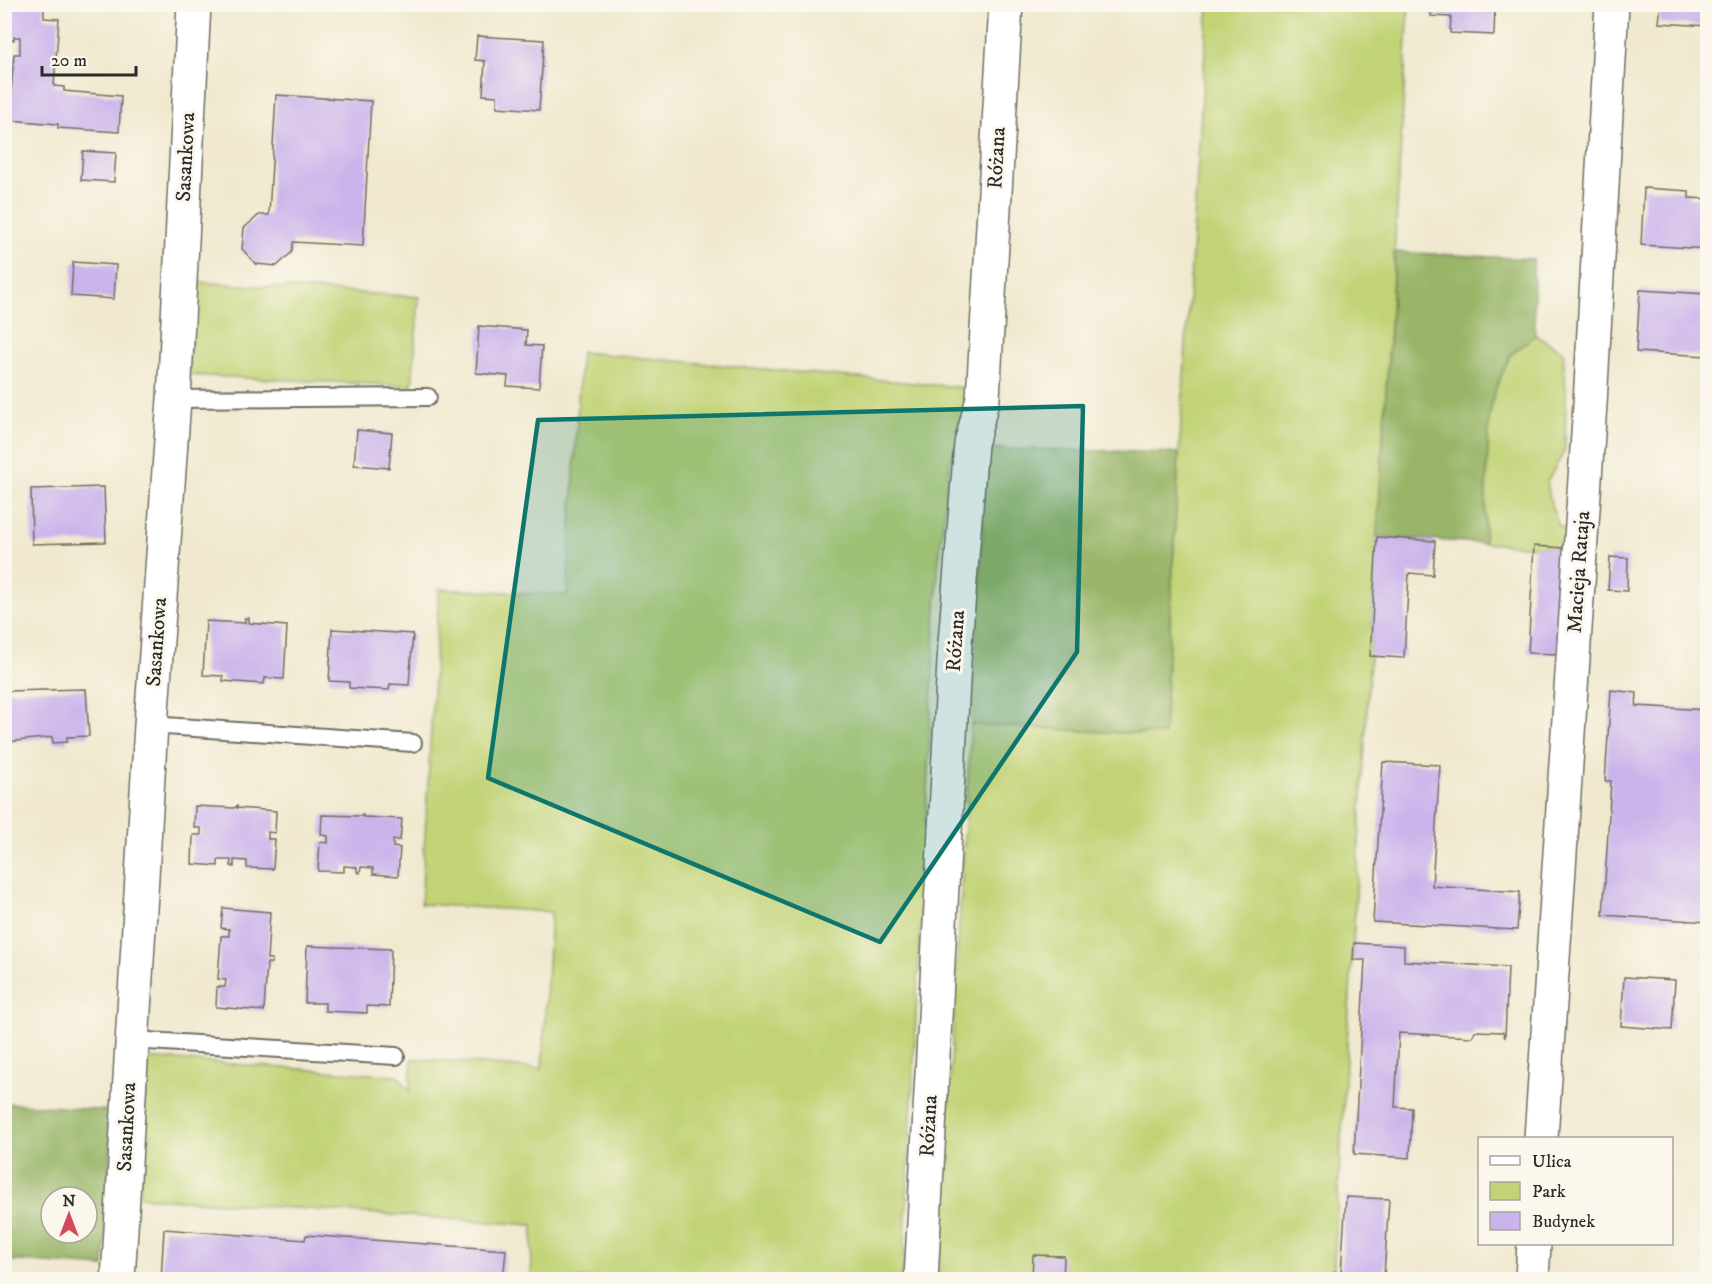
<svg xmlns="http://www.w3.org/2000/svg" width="1712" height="1284" font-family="'IM FELL DW Pica',serif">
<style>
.green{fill:#c1d376;stroke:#767f50;stroke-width:1.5}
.forest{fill:#98b567;stroke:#627049;stroke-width:1.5;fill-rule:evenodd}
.building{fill:#cbb3eb}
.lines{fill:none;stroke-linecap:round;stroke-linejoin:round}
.lane-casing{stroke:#706e64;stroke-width:20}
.street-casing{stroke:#706e64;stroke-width:36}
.lane{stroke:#fff;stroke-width:16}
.street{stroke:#fff;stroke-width:33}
.marked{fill:#0f766e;fill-opacity:0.2;stroke:#0f766e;stroke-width:4.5;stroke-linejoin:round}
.labels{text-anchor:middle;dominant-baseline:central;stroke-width:6;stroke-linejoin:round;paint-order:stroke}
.street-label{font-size:21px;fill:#2b2b2b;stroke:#fbf7ec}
</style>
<rect width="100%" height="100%" fill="#fbf7ec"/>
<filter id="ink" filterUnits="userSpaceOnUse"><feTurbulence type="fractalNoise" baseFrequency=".0167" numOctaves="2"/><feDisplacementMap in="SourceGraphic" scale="12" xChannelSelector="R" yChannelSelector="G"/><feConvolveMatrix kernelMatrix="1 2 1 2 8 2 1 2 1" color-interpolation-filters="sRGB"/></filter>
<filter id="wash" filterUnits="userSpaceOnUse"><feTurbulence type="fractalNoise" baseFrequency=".008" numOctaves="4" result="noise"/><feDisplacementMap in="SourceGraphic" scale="24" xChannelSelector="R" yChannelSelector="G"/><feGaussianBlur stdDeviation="1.35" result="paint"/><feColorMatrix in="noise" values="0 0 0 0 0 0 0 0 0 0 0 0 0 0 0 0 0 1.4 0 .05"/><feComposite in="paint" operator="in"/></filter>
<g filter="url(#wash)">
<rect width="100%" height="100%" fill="#f0e9cf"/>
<g class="green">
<polygon points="1208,5 1409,5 1333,1279 1280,1279 1199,1272 1198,1280 938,1280 971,725 1164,735 1179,453"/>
<polygon points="196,282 419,297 412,386 188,375"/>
<polygon points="1535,335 1563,351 1566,391 1565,450 1547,482 1551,504 1558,525 1570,533 1569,549 1484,543 1489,418 1494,393 1510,355"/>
<polygon points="581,352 977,389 950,462 938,568 903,1279 531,1279 533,1225 140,1197 147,1058 398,1076 410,1091 412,1058 542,1069 551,912 421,904 439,589 567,595"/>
</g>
<g class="forest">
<polygon points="1395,252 1533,259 1535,335 1510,356 1494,393 1489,418 1484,543 1377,537"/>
<polygon points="987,448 1179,453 1164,735 971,725"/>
<path d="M4 1103 113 1111 104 1267 5 1260ZM51 1197H87V1233H51Z"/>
</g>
<g id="blocks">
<g class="building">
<polygon points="4,4 44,4 44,18 59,19 54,86 64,87 64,91 121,96 119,132 58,128 58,124 9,120 14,54 20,54 20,37 14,37 14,40 4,39"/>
<polygon points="1432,4 1495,4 1494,35 1450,33 1451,17 1431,16"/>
<polygon points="1661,4 1708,4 1708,26 1659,23"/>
<polygon points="477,36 544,40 539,110 497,107 497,96 483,95 485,61 475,60"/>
<polygon points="276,95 371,101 363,246 293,242 292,252 277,266 256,264 242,249 244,228 259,215 269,215"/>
<polygon points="83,151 116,153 114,182 81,180"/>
<polygon points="1644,188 1689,191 1689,198 1708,199 1708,249 1641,245"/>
<polygon points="73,262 116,265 114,299 71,296"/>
<polygon points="1640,290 1708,294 1708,356 1636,352"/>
<polygon points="479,326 527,330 526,345 542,346 539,388 507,386 508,376 476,373"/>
<polygon points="357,430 392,433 389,468 354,465"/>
<polygon points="104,487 106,542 32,544 31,489"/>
<polygon points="1377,537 1435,541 1433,575 1409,573 1404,658 1370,656"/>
<polygon points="1534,546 1564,548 1558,654 1528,653"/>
<polygon points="1610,557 1628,558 1627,591 1608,590"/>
<polygon points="245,618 249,618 249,623 287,626 284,679 265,678 264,684 223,681 223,676 203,675 206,621 245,623"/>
<polygon points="332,629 413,634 409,685 390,684 389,690 349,688 349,682 329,681"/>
<polygon points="86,689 89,736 67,737 67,742 53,743 52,737 7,742 5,691"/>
<polygon points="1611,690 1637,693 1636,706 1708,710 1708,922 1603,915 1611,781 1605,781"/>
<polygon points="1383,762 1440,765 1432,886 1520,892 1517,930 1373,922"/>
<polygon points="195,806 234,808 237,806 237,808 276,811 275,833 268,832 268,839 275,839 273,869 247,868 247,861 234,860 234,867 231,866 231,860 218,860 218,866 192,864 193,835 201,835 201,828 194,828"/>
<polygon points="322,815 360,816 363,815 363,817 402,819 400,840 393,840 393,847 400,848 398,876 373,874 373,868 361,867 360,873 357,872 357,867 344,866 344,872 318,871 320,842 328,843 328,836 321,835"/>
<polygon points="223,908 270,912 267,959 272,959 272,963 267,963 264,1011 216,1007 217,987 225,987 226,980 218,979 221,936 229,936 229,929 221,928"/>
<polygon points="1354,943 1404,946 1404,961 1508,967 1505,1038 1503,1032 1475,1031 1472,1037 1399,1033 1395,1107 1412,1108 1410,1158 1354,1154 1365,960 1353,960"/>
<polygon points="307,946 391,949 389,1007 367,1006 367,1013 325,1011 325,1003 305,1003"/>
<polygon points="1624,977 1675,980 1672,1030 1621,1026"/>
<polygon points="1346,1197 1389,1199 1384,1276 1366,1276 1366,1280 1335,1280 1335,1272 1341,1273"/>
<polygon points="164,1229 305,1240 306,1235 506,1250 503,1280 161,1280"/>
<polygon points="1033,1255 1064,1256 1063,1280 1032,1280"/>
</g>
</g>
</g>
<g filter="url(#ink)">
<use href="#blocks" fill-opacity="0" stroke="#706e64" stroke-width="1.5"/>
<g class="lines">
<g class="lane-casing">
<g id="lane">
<polyline points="174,399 428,397"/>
<polyline points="151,725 413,743"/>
<polyline points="132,1040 396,1056"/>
</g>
</g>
<g class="street-casing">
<g id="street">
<polyline points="1541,1138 1590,404 1612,4"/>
<polyline points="118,1280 151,725 174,399 194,4"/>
<polyline points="921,1280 955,643 971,444 983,398 1006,4"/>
<polyline points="1532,1280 1534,1244"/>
</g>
</g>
<use href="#lane" class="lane"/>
<use href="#street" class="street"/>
</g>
</g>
<path class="marked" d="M1083 406 1077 652 880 942 488 778 538 420Z"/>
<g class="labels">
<g class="street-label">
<text transform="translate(186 157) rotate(-87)">Sasankowa</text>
<text transform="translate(997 158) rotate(-87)">Różana</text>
<text transform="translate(1579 572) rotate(-86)">Macieja Rataja</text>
<text transform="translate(956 641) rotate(-86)">Różana</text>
<text transform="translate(157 642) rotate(-86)">Sasankowa</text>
<text transform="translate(929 1126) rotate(-87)">Różana</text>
<text transform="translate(127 1127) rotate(-87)">Sasankowa</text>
</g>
</g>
<rect width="1712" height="1284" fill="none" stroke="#fbf7ec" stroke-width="24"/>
<rect x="1478" y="1137" width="195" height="108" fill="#fbf7ec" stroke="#a8a59f" stroke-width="1.5"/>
<rect x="1490" y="1156" width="30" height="9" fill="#ffffff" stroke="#a8a59f" stroke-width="1.5"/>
<text x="1532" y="1167" font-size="18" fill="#2b2b2b">Ulica</text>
<rect x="1490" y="1182" width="30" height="18" fill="#c1d376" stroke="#a8a59f" stroke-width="1.5"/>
<text x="1532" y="1197" font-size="18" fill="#2b2b2b">Park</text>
<rect x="1490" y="1212" width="30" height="18" fill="#cbb3eb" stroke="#a8a59f" stroke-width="1.5"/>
<text x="1532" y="1227" font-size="18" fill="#2b2b2b">Budynek</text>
<g transform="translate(69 1215)"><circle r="28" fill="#fbf7ec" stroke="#a8a59f" stroke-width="1.5"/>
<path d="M0-4.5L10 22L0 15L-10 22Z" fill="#d1495b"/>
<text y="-9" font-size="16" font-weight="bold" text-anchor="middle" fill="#2b2b2b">N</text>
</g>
<path d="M42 66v9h94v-9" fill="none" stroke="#2b2b2b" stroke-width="3"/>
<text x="51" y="66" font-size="18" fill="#2b2b2b" stroke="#fbf7ec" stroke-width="4.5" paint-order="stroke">20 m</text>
</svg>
